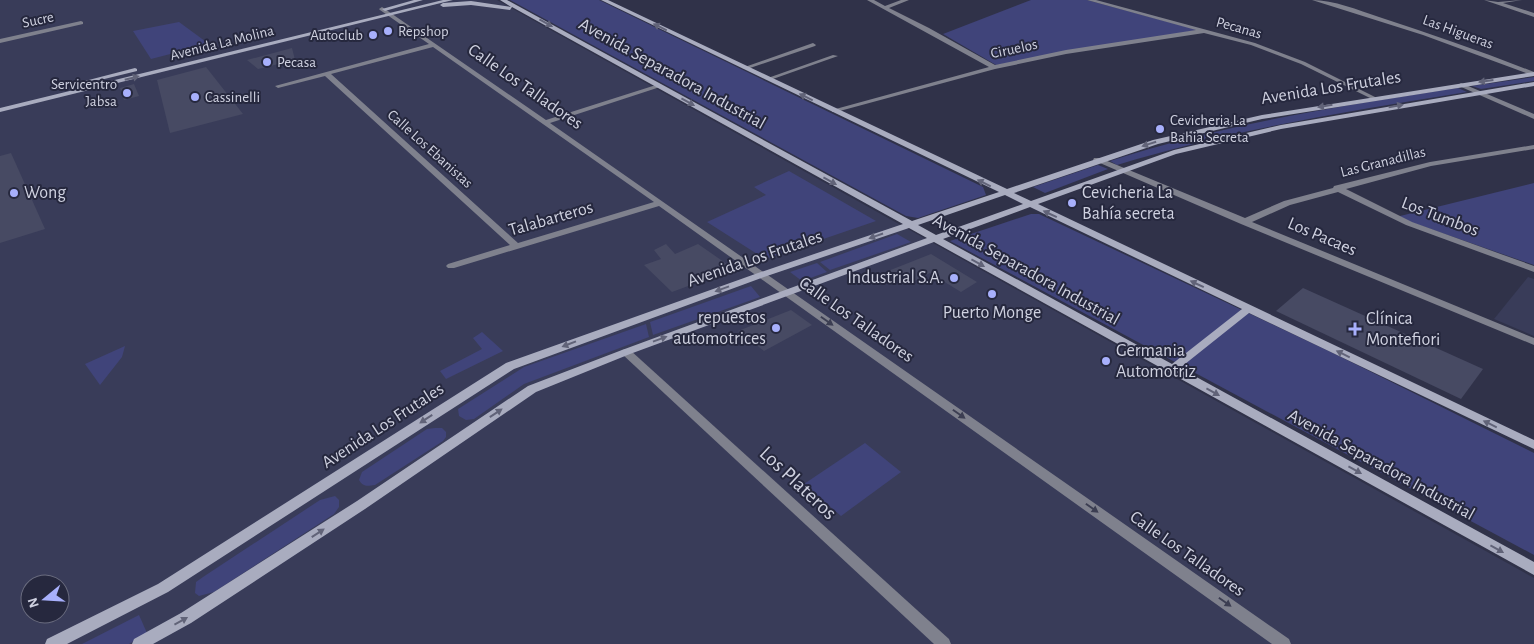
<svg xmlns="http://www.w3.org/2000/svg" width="1534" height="644" font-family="'Alegreya Sans',sans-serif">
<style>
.built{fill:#393c59;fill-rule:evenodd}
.green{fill:#40447a}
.building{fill:#474a63}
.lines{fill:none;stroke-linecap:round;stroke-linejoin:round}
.minor{fill:#7f818d;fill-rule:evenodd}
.secondary{fill:#a9acbf;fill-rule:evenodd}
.oneway{fill:#616378}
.oneway2{fill:#3c3e52}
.poi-dot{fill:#a8b0fc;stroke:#26283e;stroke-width:2}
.labels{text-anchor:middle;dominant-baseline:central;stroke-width:4;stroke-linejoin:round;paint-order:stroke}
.far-street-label{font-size:15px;fill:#cfd1e0;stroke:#26283e}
.far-poi-label{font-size:15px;fill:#cfd1e0;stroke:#26283e;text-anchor:start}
.street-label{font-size:18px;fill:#cfd1e0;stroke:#26283e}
.poi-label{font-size:18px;fill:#cfd1e0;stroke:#26283e;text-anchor:start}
.near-street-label{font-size:21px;fill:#cfd1e0;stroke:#26283e}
</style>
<rect width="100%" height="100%" fill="#303249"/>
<g class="built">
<path d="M0 0H497L1534 578V644H0ZM30 584H60V614H30Z"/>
<polygon points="1528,277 1534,279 1534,336 1494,319"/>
</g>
<g class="green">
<polygon points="510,0 599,0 983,187 986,195 918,218 906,216"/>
<polygon points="1031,0 1087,0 1198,30 996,65 943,34"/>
<polygon points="179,22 209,44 151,59 133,31"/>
<polygon points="1534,77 1534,81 1481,89 1472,86"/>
<path d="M1458 88 1467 92C1349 111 1231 130 1117 165L1110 161C1223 124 1340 106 1458 88Z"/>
<polygon points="1098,165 1108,169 1045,193 1033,187"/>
<polygon points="789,171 876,221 765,259 707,222 766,195 754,187"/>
<polygon points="1534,183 1534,265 1396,217"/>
<polygon points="1031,214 1039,214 1335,354 1534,453 1534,555 950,241"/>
<polygon points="897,234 911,242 830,270 820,262"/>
<polygon points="817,263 827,272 802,281 790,272"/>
<polygon points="751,286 760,297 653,335 650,322"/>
<polygon points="646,324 649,337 524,384 474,419 466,420 459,416 458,409 524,367"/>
<polygon points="482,332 503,351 446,379 440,371 482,349 473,338"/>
<polygon points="125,346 122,357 100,385 85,364"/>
<path d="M435 428H442L446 432V437L443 441 375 485C367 486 363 487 359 480L362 472 427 429Z"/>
<polygon points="865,443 901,472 841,516 804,484"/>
<polygon points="335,496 339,500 339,507 334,514 214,592 199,596 195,593 196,582 203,577 320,500"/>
<polygon points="139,615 147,633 129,644 82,644"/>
</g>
<g class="building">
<polygon points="292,48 295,60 258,69 247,60"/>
<polygon points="206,67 243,114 170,133 157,80"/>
<polygon points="134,84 139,96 124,100 120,88"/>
<polygon points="11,153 45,229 0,243 0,156"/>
<polygon points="666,244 675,254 698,244 734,269 672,292 644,265 661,259 654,250"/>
<polygon points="931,254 977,282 961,292 930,273 909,284 888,271"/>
<polygon points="1303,288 1483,369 1461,399 1276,311"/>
<polygon points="791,310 812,325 764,351 738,331"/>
</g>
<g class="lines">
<g class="minor">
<polygon points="867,0 874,0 885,6 901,0 909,0 889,8 929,28 995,65 1066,50 1196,30 1087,0 1096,0 1255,43 1305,62 1377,98 1372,99 1301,64 1251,45 1204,33 1066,54 995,69 836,112 832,112 832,110 989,67"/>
<path d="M1312 0C1334 0 1358 10 1379 17 1431 34 1483 52 1534 72V76L1423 35Z"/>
<polygon points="1484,0 1498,2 1522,0 1503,3 1534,13 1534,17"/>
<path d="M382 7 546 120 656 85H660V87L550 123 1289 639 1291 644H1272L659 206 454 268H448L446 266 448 264 510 245 325 76 278 88 275 86 429 44 380 10 379 9ZM433 47 654 202 518 243 331 74Z"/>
<polygon points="81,21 83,22 83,24 0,43 0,39"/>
<polygon points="813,43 816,45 815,46 747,69 742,68"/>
<polygon points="833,55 838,56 770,80 765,79"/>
<polygon points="1461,83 1534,114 1534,119 1459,86 1458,85"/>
<polygon points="1534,145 1534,149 1431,166 1346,189 1412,222 1534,266 1534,272 1406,225 1338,192 1290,205 1252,222 1534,338 1534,345 1241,224 1093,160 1094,158 1100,158 1245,218 1284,201 1333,188 1334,186 1430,162"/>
<polygon points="626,349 630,350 949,639 951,644 934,644 622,354 621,352 622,350"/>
</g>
<g class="secondary">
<polygon points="414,0 423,0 385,11 382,9"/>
<polygon points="443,0 453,0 0,112 0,108"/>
<path d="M500 0H507L912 221 999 192 601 0H608L1007 189 1153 140 1262 115 1534 72V76L1262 119 1158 144 1014 193 1031 201 1174 150 1281 125 1534 82V86L1281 129 1176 154 1038 204 1534 440V449L1249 313 1180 368 1534 562V575L934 242 630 354 536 392 365 509 191 623 153 644H132L134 639 181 613 357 501 528 386 622 350 927 238 909 228 764 277 514 369 168 592 67 644H45L47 639 158 584 506 363 758 273 903 224 512 7 510 10 471 5 443 7 440 5 443 3 471 1 511 7ZM1005 195 1023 204 936 235 918 225ZM1030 207 1242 309 1172 364 943 239Z"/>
<polygon points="135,68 137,69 137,71 84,84 81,82"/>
</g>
</g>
<defs><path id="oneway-solid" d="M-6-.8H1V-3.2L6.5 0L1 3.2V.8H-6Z" transform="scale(1.25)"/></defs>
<g class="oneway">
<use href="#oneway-solid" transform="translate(546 23) rotate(29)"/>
<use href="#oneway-solid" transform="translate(660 27) rotate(-154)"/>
<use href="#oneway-solid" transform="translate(132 78) rotate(-14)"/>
<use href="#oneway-solid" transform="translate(1486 81) rotate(172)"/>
<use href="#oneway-solid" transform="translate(806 97) rotate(-154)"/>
<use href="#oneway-solid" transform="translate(688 102) rotate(29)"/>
<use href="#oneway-solid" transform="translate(1325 106) rotate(171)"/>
<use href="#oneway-solid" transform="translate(1396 106) rotate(-10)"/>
<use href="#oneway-solid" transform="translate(1149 144) rotate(163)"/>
<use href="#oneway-solid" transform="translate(830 181) rotate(29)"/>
<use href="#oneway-solid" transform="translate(984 183) rotate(-154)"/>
<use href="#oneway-solid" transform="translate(1050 214) rotate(-155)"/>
<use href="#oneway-solid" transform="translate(876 236) rotate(161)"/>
<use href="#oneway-solid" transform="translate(978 263) rotate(29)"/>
<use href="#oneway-solid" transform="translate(1197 284) rotate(-155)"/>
<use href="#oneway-solid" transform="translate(722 289) rotate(160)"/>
<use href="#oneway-solid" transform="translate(660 339) rotate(-20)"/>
<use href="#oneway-solid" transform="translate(569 344) rotate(159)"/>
<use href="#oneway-solid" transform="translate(1343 354) rotate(-154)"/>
<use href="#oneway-solid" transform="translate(1213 392) rotate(29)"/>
<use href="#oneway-solid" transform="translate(496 413) rotate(-34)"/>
<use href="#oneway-solid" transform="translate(426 419) rotate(147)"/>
<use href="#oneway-solid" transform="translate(1490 424) rotate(-154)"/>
<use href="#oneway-solid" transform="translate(1355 470) rotate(29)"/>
<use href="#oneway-solid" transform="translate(318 533) rotate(-33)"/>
<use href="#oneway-solid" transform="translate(1497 549) rotate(29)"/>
<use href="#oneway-solid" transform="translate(181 621) rotate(-29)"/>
</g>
<g class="oneway2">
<use href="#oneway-solid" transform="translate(827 321) rotate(35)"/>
<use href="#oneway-solid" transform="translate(959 414) rotate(35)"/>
<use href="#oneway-solid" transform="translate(1092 508) rotate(35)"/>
<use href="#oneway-solid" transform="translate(1225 602) rotate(35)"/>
</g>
<g class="poi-dot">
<circle cx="388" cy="31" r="5"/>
<circle cx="373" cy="35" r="5"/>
<circle cx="267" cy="62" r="5"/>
<circle cx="127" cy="93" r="5"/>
<circle cx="195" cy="97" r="5"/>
<circle cx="1160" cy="129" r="5"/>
<circle cx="14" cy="193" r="5"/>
<circle cx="1072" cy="203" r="5"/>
<circle cx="954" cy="278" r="5"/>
<circle cx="992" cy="294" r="5"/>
<circle cx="776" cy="328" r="5"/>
<path d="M1352.5 321.5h5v5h5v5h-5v5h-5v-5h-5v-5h5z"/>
<circle cx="1106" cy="361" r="5"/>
</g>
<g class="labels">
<g class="far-street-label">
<text transform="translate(38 20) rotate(-12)">Sucre</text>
<text transform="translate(1239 28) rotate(16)">Pecanas</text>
<text transform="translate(1458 32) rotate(20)">Las Higueras</text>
<text transform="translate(222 43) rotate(-14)">Avenida La Molina</text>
<text transform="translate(1014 49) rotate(-12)">Ciruelos</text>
<text transform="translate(430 149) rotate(42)">Calle Los Ebanistas</text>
<text transform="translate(1383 162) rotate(-14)">Las Granadillas</text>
</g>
<g class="far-poi-label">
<text x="398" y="31">Repshop</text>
<text x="363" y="35" text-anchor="end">Autoclub</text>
<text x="277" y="62">Pecasa</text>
<text x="117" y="84" text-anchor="end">Servicentro<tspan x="117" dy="17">Jabsa</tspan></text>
<text x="205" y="97">Cassinelli</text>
<text x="1170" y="120">Cevicheria La<tspan x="1170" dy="17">Bahia Secreta</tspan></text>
</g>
<g class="street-label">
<text transform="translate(672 74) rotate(29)">Avenida Separadora Industrial</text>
<text transform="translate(525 87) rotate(35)">Calle Los Talladores</text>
<text transform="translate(1331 88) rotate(-9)">Avenida Los Frutales</text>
<text transform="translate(1440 217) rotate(21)">Los Tumbos</text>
<text transform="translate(551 219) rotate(-16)">Talabarteros</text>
<text transform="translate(1322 237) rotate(23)">Los Pacaes</text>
<text transform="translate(755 259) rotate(-19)">Avenida Los Frutales</text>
<text transform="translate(1026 270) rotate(29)">Avenida Separadora Industrial</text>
<text transform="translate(856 320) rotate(35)">Calle Los Talladores</text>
<text transform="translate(383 426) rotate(-33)">Avenida Los Frutales</text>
<text transform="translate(1381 465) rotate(29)">Avenida Separadora Industrial</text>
<text transform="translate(1187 554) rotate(35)">Calle Los Talladores</text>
</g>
<g class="poi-label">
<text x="24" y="193">Wong</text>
<text x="1082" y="193">Cevicheria La<tspan x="1082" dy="21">Bahía secreta</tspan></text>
<text x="944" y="278" text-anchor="end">Industrial S.A.</text>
<text x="992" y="313" text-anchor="middle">Puerto Monge</text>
<text x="766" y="318" text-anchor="end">repuestos<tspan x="766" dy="21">automotrices</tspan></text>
<text x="1366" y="319">Clínica<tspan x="1366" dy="21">Montefiori</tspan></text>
<text x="1116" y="351">Germania<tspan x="1116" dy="21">Automotriz</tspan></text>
</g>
<g class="near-street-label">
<text transform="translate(798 483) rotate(43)">Los Plateros</text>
</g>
</g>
<g transform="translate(45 599) rotate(252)"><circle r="24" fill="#26283e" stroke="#6a6c7f"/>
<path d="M0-4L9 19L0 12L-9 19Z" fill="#a8b0fc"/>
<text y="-8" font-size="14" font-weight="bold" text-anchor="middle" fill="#cfd1e0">N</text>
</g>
</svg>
